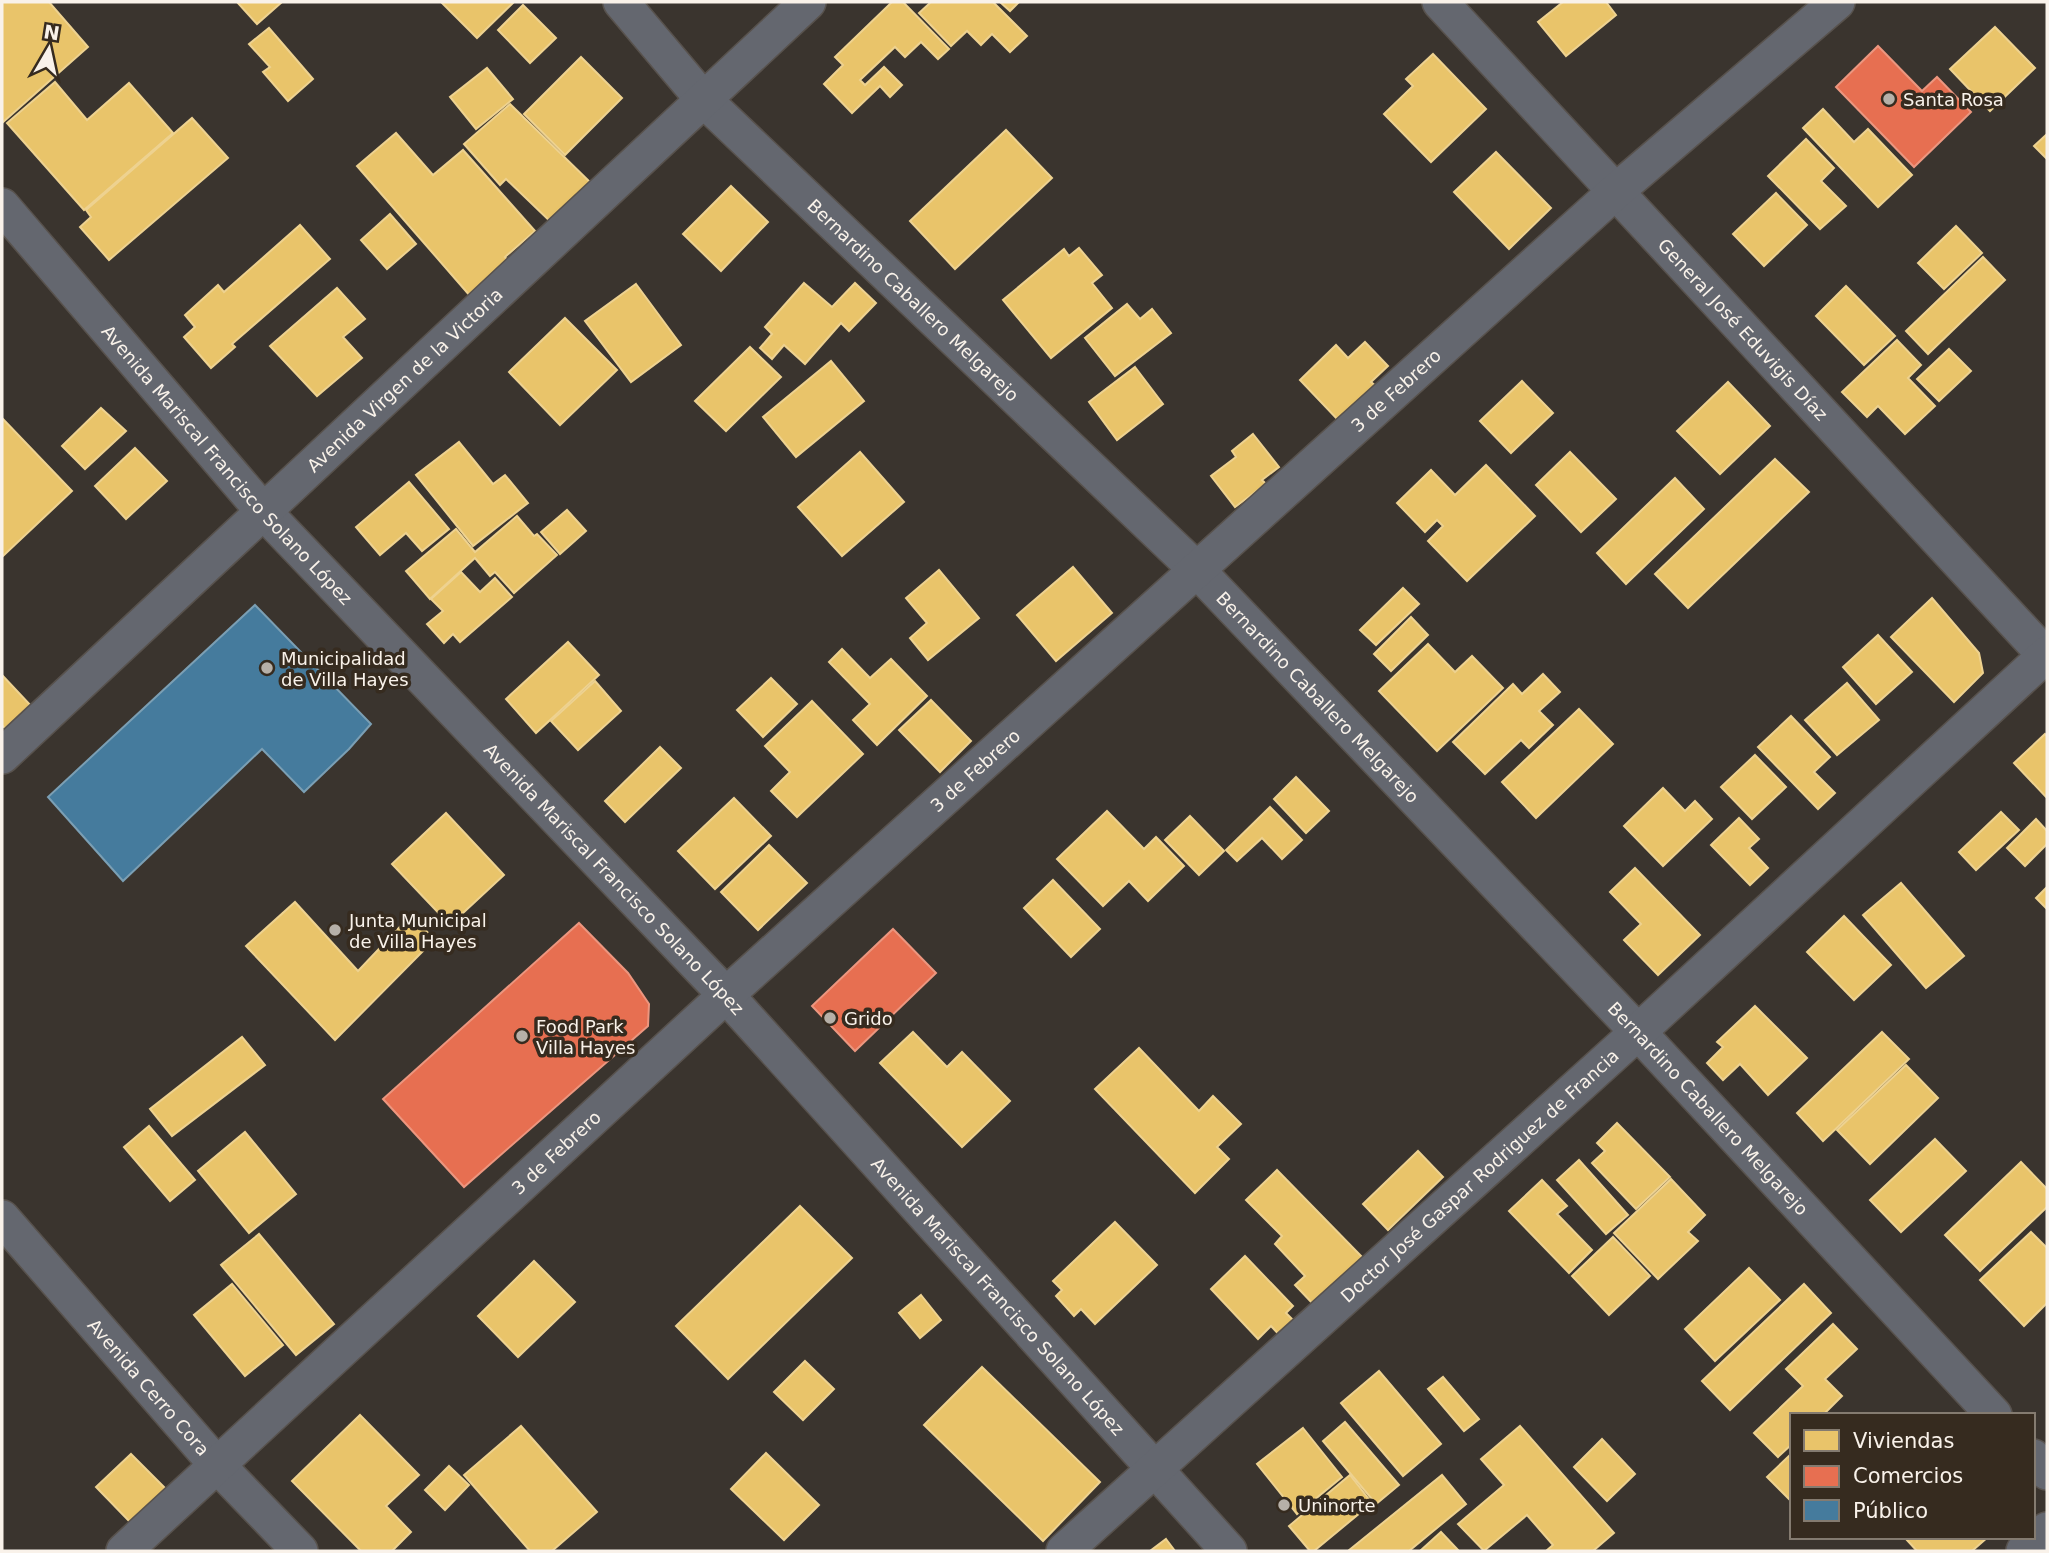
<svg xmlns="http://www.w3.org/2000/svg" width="2049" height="1553" font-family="'DejaVu Sans',sans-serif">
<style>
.homes{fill:#e9c46a;stroke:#eed290;stroke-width:2}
.shops{fill:#e76f51;stroke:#ec967f;stroke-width:2}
.public{fill:#457b9d;stroke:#7b9fb4;stroke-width:2}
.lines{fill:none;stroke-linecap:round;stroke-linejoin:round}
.minor-casing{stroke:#58524d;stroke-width:38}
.minor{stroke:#64676f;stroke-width:35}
.poi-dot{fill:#b6b0a8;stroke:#362b1f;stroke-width:2.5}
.labels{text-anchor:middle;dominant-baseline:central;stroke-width:7;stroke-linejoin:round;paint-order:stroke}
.poi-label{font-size:18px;fill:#f9f2ea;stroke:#362b1f;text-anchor:start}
.street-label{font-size:18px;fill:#f9f2ea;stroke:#362b1f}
</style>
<rect width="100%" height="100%" fill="#3a342e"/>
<g class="homes">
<polygon points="2,2 49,2 88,47 2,123"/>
<polygon points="237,2 282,2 257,24"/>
<polygon points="441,2 514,2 477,38"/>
<polygon points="892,2 903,2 949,49 938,59 921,42 905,57 895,47 860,80 865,85 884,67 902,85 890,97 880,86 852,113 824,84 843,65 835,57"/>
<polygon points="931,2 993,2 1027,36 1010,52 992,34 981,45 967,31 951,46 919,13"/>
<polygon points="1000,2 1019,2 1010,11"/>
<polygon points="1563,2 1606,2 1616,15 1566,56 1538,22"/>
<polygon points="523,5 556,38 530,63 498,30"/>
<polygon points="1995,27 2035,68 1990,111 1950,69"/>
<polygon points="269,28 313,79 288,101 263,72 270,67 249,44"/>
<polygon points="1433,54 1486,109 1431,162 1384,114 1413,86 1406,79"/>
<polygon points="581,57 622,98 565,155 524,114"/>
<polygon points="487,68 513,99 476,129 450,97"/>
<polygon points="55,82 87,120 129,83 173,133 84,210 7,123"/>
<polygon points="510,104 593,185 554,225 506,179 500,185 464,144"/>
<polygon points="1823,109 1854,142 1868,129 1912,175 1878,207 1803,128"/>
<polygon points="192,118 228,158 109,260 80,227 91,217 86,210"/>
<polygon points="1006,130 1052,178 955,269 910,221"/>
<polygon points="396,133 433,175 463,150 535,231 505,257 510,263 471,297 357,166"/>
<polygon points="2047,134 2047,159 2034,146"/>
<polygon points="1806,139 1834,168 1821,181 1846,206 1820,229 1768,176"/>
<polygon points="1496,152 1551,208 1509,249 1454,192"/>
<polygon points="731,186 768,222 721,271 683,234"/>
<polygon points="1776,193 1807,225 1764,266 1733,234"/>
<polygon points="390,214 416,244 387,269 361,240"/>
<polygon points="300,225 330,259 232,344 235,347 211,368 184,337 195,327 185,315 218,285 224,292"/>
<polygon points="1956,226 1982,253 1944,289 1918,263"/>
<polygon points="1079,248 1102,275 1092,283 1112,308 1051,358 1003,300 1064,249 1069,256"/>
<polygon points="1983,257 2005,280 1928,354 1906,331"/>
<polygon points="804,283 832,307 855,283 876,303 849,331 841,323 805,364 784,345 772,359 760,348 772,334 765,327"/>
<polygon points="636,284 681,345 631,382 585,321"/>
<polygon points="1846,286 1895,336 1864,365 1816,316"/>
<polygon points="337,288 365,319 343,337 362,358 317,396 270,346"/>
<polygon points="1127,304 1140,319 1152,309 1171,333 1115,376 1085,338"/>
<polygon points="565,318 617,370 560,425 509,372"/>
<polygon points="1897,340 1921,365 1908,378 1935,406 1905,434 1878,406 1867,417 1842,392"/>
<polygon points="1365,342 1388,366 1371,382 1376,386 1340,422 1300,380 1336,345 1348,358"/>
<polygon points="750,347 781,377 726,431 695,401"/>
<polygon points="1949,349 1971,371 1939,401 1917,379"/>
<polygon points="831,361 864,401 796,457 763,417"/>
<polygon points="1135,367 1163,404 1117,440 1089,402"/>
<polygon points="1522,381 1553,413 1511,453 1480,421"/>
<polygon points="1728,382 1770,426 1720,474 1677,431"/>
<polygon points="101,408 126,431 85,469 62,446"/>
<polygon points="2,418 72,491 2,557"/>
<polygon points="1253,434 1279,467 1262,480 1266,484 1235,507 1211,476 1236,457 1232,451"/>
<polygon points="459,442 493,484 505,475 528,503 473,546 416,475"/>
<polygon points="135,448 167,481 126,519 95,486"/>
<polygon points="860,452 904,502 842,556 798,507"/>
<polygon points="1570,452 1616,499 1581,532 1536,485"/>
<polygon points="1775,459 1809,492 1688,608 1655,574"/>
<polygon points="1486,465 1535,516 1467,581 1428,541 1443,526 1437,520 1425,532 1397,503 1431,470 1455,495"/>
<polygon points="1675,478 1704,509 1626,584 1597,553"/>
<polygon points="409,482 449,529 422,551 406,533 380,555 356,527"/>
<polygon points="567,510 586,531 560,554 541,532"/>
<polygon points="517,516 534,536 537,534 557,555 514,593 495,572 490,576 475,558 430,599 406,571 456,529 475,552"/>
<polygon points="1073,567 1112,613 1056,661 1017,615"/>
<polygon points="939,570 979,618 928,660 910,638 927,623 906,598"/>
<polygon points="461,572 480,592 495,578 512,597 460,642 453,634 444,643 427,624 443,611 431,599"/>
<polygon points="1403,588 1419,604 1376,645 1360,630"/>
<polygon points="1932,598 1979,653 1983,673 1954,702 1891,637"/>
<polygon points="1411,617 1428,635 1391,671 1374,654"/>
<polygon points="1878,635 1912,672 1876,704 1843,667"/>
<polygon points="568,642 599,675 536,733 506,699"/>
<polygon points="1428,644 1455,672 1472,656 1503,688 1437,751 1379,691"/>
<polygon points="842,649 870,678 891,659 927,696 877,745 853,720 870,704 829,662"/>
<polygon points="1543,674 1560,692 1539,711 1553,725 1529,748 1521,740 1485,774 1453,742 1513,684 1522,694"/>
<polygon points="2,675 33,708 8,732 2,725"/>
<polygon points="771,678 797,704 763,737 737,710"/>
<polygon points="595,681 621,711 578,750 551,721"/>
<polygon points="1847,683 1879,720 1837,755 1805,720"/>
<polygon points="931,700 971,741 940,772 899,730"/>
<polygon points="812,701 863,754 797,817 771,791 790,772 765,746"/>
<polygon points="1579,709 1613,744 1536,818 1502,782"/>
<polygon points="1791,716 1830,757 1814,772 1835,793 1818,809 1758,747"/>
<polygon points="2045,734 2047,736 2047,798 2014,763"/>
<polygon points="660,747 681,768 625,822 605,801"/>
<polygon points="1755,755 1786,787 1752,819 1721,787"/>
<polygon points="1296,777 1329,811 1306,833 1274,799"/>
<polygon points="1663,788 1685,811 1695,801 1712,819 1663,866 1624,826"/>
<polygon points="734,798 771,836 715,889 678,851"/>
<polygon points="1270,807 1302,840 1282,859 1262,838 1237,861 1226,850"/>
<polygon points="1107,811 1144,849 1156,837 1184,866 1148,901 1129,881 1103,906 1057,859"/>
<polygon points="2001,812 2019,830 1976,870 1959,852"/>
<polygon points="446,813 504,875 450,925 392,864"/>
<polygon points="1190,816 1224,851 1199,875 1165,840"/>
<polygon points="1739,818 1759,839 1749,848 1768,868 1750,885 1711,845"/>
<polygon points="2036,819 2047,831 2047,844 2025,866 2007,848"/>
<polygon points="769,845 807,883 758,930 721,892"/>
<polygon points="1635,868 1700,935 1658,975 1624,940 1641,924 1610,892"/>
<polygon points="1053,880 1100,929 1071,957 1024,908"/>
<polygon points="1901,883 1964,956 1926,988 1863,915"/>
<polygon points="2047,887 2047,909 2036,898"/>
<polygon points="295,902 358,971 412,914 434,940 335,1040 246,946"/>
<polygon points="1844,916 1891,965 1854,1000 1807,952"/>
<polygon points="1755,1006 1807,1058 1768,1095 1740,1064 1723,1080 1707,1063 1723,1047 1717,1042"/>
<polygon points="913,1032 947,1067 962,1052 1010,1101 962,1147 880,1063"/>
<polygon points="1882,1032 1909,1059 1823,1141 1797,1113"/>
<polygon points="242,1037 265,1065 172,1136 150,1109"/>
<polygon points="1139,1048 1199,1111 1213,1096 1241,1124 1217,1147 1229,1159 1195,1193 1095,1089"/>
<polygon points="1906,1065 1938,1098 1870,1164 1837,1130"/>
<polygon points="1617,1123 1670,1177 1636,1209 1592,1163 1605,1151 1597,1143"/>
<polygon points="149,1126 195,1180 170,1201 124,1147"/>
<polygon points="245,1132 296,1194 249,1233 198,1171"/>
<polygon points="1935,1139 1966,1171 1901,1232 1870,1200"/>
<polygon points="1418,1151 1443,1177 1388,1230 1363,1204"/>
<polygon points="1579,1160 1628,1215 1606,1234 1557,1180"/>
<polygon points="2021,1162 2047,1189 2047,1207 1980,1271 1945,1235"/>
<polygon points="1277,1170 1364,1259 1315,1306 1295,1285 1305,1276 1275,1244 1282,1236 1246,1200"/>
<polygon points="1671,1179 1705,1215 1688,1232 1698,1241 1658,1279 1614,1233"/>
<polygon points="1542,1180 1567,1206 1557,1214 1592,1250 1569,1273 1509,1211"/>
<polygon points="800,1206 852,1258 728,1379 676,1326"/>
<polygon points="1115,1222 1157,1265 1095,1324 1081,1309 1074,1316 1056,1296 1062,1290 1053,1281"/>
<polygon points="2031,1232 2047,1248 2047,1303 2024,1326 1980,1280"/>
<polygon points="259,1234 334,1324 296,1355 221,1265"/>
<polygon points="1613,1237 1650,1276 1609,1315 1572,1276"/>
<polygon points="1245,1256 1293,1306 1286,1313 1299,1326 1284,1340 1271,1326 1258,1339 1211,1289"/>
<polygon points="534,1261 575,1302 518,1357 478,1316"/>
<polygon points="1749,1268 1780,1300 1715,1361 1685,1329"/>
<polygon points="232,1284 283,1345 245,1376 194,1315"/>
<polygon points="1804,1284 1831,1313 1730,1410 1702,1381"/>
<polygon points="921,1295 941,1320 920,1338 899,1313"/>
<polygon points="1833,1324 1857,1349 1825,1379 1842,1396 1823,1415 1792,1415 1792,1444 1778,1457 1754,1433 1803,1386 1786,1369"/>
<polygon points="805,1361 834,1389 803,1420 774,1392"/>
<polygon points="982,1367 1100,1482 1043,1541 924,1425"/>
<polygon points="1379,1371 1441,1444 1403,1476 1341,1403"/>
<polygon points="1443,1377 1479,1419 1464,1431 1428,1389"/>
<polygon points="360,1415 419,1475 386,1506 411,1532 392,1551 361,1551 292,1481"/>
<polygon points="1345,1422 1399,1485 1376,1504 1323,1441"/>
<polygon points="521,1426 597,1512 552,1551 530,1551 464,1475"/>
<polygon points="1520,1426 1614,1533 1593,1551 1546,1551 1553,1545 1527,1515 1484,1551 1458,1524 1504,1485 1481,1459"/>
<polygon points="1303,1428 1342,1477 1297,1514 1257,1464"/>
<polygon points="1602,1439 1635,1474 1607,1501 1574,1467"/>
<polygon points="766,1453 819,1505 784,1540 731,1489"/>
<polygon points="1792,1453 1792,1502 1767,1477"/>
<polygon points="131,1454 166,1489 131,1523 96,1487"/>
<polygon points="449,1466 469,1485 445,1510 425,1490"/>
<polygon points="1350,1475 1372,1503 1314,1551 1310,1551 1289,1526"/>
<polygon points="1442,1475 1466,1504 1409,1551 1348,1551"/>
<polygon points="1441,1532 1459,1551 1420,1551"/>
<polygon points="1907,1537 1988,1537 1972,1551 1917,1551 1906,1539"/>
<polygon points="1166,1539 1175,1551 1150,1551"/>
</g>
<g class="shops">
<polygon points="1878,46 1922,91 1937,77 1971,112 1914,167 1836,87"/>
<polygon points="579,923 628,973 649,1004 648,1026 464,1187 383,1099"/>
<polygon points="893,929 936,973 855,1051 812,1006"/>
</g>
<polygon class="public" points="255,605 371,724 349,749 304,792 262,749 123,881 48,797"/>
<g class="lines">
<g class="minor-casing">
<g id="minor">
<path id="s1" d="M621 2 702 98 1197 570 1638 1032 1994 1415"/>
<path id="s2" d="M1440 2 2047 657"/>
<path id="s3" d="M2 206 263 511 726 995 1229 1551"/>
<path id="s4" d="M2 756 808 2"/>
<path id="s5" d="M2 1218 217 1465 300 1551"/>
<polyline points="2033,1457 2047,1472"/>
<path id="s6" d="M124 1551 726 995 1615 192 1837 2"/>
<path id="s7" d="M1064 1551 1638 1032 2047 654"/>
<polyline points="2024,1551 2047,1530"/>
</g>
</g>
<use href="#minor" class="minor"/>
</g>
<g class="poi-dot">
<circle cx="1889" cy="99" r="7"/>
<circle cx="267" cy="668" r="7"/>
<circle cx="335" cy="930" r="7"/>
<circle cx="830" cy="1018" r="7"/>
<circle cx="522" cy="1036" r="7"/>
<circle cx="1284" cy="1505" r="7"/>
</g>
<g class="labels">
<g class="poi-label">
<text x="1903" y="99">Santa Rosa</text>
<text x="281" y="658">Municipalidad<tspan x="281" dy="21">de Villa Hayes</tspan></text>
<text x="349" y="920">Junta Municipal<tspan x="349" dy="21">de Villa Hayes</tspan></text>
<text x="844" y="1018">Grido</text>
<text x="536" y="1026">Food Park<tspan x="536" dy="21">Villa Hayes</tspan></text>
<text x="1298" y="1505">Uninorte</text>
</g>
<g class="street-label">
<text stroke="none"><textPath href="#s1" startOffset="418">Bernardino Caballero Melgarejo</textPath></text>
<text stroke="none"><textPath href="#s2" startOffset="446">General José Eduvigis Díaz</textPath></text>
<text stroke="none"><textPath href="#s4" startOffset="551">Avenida Virgen de la Victoria</textPath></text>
<text stroke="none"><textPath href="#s6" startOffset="1722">3 de Febrero</textPath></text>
<text stroke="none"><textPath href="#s3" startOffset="343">Avenida Mariscal Francisco Solano López</textPath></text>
<text stroke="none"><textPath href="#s1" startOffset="985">Bernardino Caballero Melgarejo</textPath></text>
<text stroke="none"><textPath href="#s6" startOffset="1155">3 de Febrero</textPath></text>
<text stroke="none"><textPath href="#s3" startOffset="910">Avenida Mariscal Francisco Solano López</textPath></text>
<text stroke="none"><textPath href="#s1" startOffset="1552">Bernardino Caballero Melgarejo</textPath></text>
<text stroke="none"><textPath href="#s6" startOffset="588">3 de Febrero</textPath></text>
<text stroke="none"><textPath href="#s7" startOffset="560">Doctor José Gaspar Rodriguez de Francia</textPath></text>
<text stroke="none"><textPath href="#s3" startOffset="1477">Avenida Mariscal Francisco Solano López</textPath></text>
<text stroke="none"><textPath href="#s5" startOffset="224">Avenida Cerro Cora</textPath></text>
</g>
</g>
<rect width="2049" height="1553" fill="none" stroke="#f9f2ea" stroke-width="7"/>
<rect x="1790" y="1413" width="245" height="126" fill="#362b1f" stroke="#847b70" stroke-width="2"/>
<rect x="1804" y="1430" width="35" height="21" fill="#e9c46a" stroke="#847b70" stroke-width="2"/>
<text x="1853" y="1448" font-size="21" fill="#f9f2ea">Viviendas</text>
<rect x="1804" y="1466" width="35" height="21" fill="#e76f51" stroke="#847b70" stroke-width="2"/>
<text x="1853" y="1483" font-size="21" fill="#f9f2ea">Comercios</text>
<rect x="1804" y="1500" width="35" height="21" fill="#457b9d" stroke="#847b70" stroke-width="2"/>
<text x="1853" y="1518" font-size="21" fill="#f9f2ea">Público</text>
<g transform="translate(49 49) rotate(9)" stroke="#362b1f" stroke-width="5" paint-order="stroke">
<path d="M0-5L12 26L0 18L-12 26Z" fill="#f9f2ea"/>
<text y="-10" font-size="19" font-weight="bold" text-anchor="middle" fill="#f9f2ea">N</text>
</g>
</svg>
